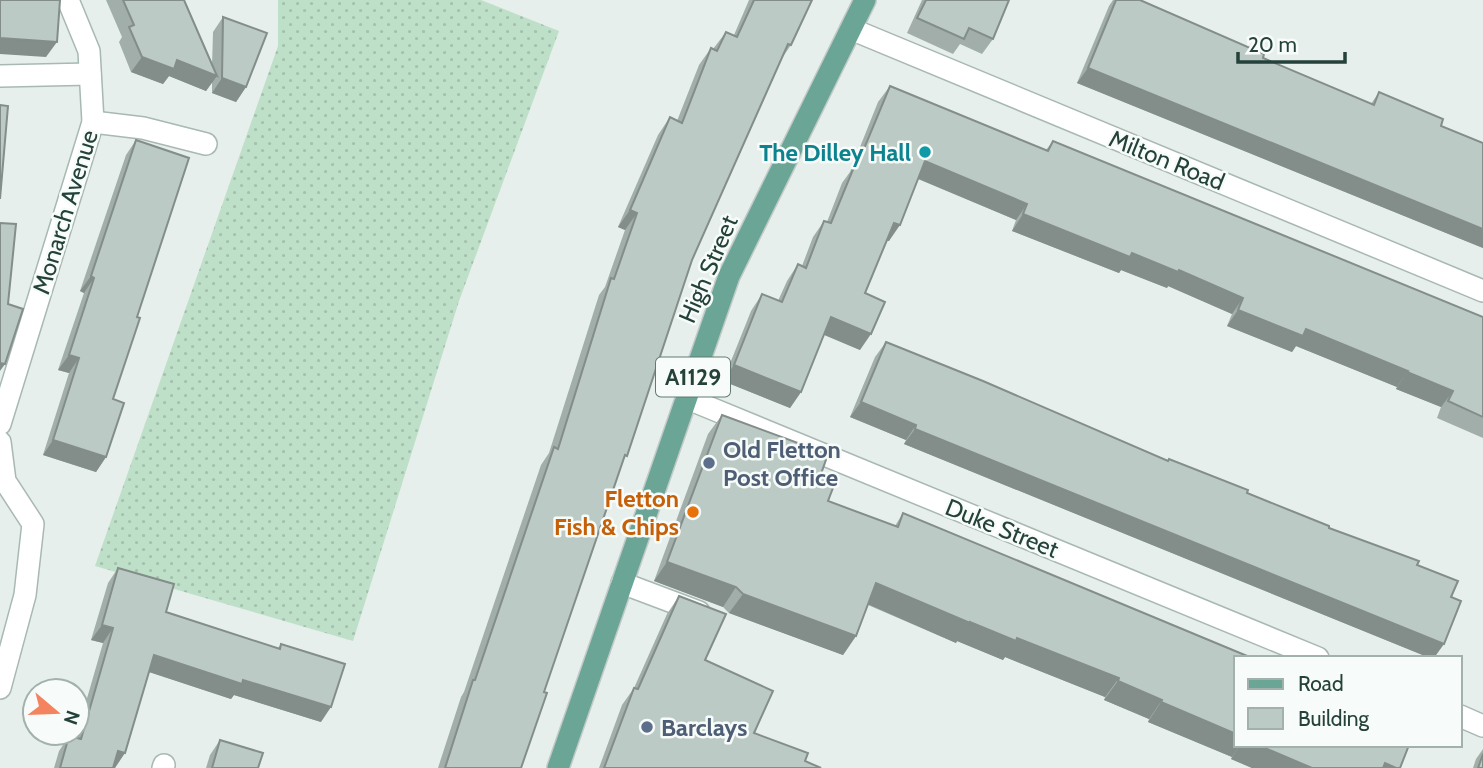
<svg xmlns="http://www.w3.org/2000/svg" width="1483" height="768" font-family="Cabin,sans-serif">
<style>
.grass{fill:url(#grass-dots)}
.lines{fill:none;stroke-linecap:round;stroke-linejoin:round}
.minor-casing{stroke:#a8b8b2;stroke-width:24}
.major-casing{stroke:#c2cac8;stroke-width:24}
.minor{stroke:#fff;stroke-width:21}
.major{stroke:#6aa596;stroke-width:21}
.wall{fill:#a1aea9}
.shaded-wall{fill:#838d89}
.building{fill:#bbcac4;stroke:#838d89;stroke-width:2}
.culture-dot{fill:#0f9aa8;stroke:#f7fbf9;stroke-width:2.5}
.service-dot{fill:#5c6f8a;stroke:#f7fbf9;stroke-width:2.5}
.food-dot{fill:#e8710a;stroke:#f7fbf9;stroke-width:2.5}
.labels{text-anchor:middle;dominant-baseline:central;stroke-width:5;stroke-linejoin:round;paint-order:stroke}
.shield{fill:#f7fbf9;stroke:#637a73;stroke-width:2}
.shield-label{font-size:23px;font-weight:bold;fill:#24423a}
.culture-label{font-size:24px;font-weight:bold;fill:#0d838f;stroke:#f7fbf9;text-anchor:end}
.street-label{font-size:24px;fill:#24423a;stroke:#f7fbf9}
.service-label{font-size:24px;font-weight:bold;fill:#4e5e75;stroke:#f7fbf9;text-anchor:start}
.food-label{font-size:24px;font-weight:bold;fill:#c56008;stroke:#f7fbf9;text-anchor:end}
</style>
<defs>
<pattern id="grass-dots" width="8" height="8" patternUnits="userSpaceOnUse" patternTransform="scale(1.75)"><rect width="8" height="8" fill="#bfe0c8"/><path d="M2 2h.1M6 6h.1" fill="none" stroke="#a4c1ad" stroke-width="1.8" stroke-linecap="round"/></pattern>
</defs>
<rect width="100%" height="100%" fill="#e6efeb"/>
<polygon class="grass" points="278,0 481,0 559,31 459,301 353,641 95,566 278,46"/>
<g class="lines">
<g class="minor-casing">
<g id="minor">
<polyline points="851,29 1483,291"/>
<polyline points="0,76 90,74"/>
<polyline points="93,122 143,128 206,144"/>
<polyline points="686,398 1318,658"/>
<polyline points="0,424 93,122 89,51 68,0"/>
<polyline points="0,442 5,481 33,524 25,595 0,688"/>
<polyline points="622,583 699,612"/>
<polyline points="1460,716 1483,726"/>
<polyline points="163,768 164,765"/>
</g>
</g>
<g class="major-casing">
<polyline id="major" points="558,768 729,276 865,0"/>
</g>
<use href="#minor" class="minor"/>
<use href="#major" class="major"/>
</g>
<g class="wall">
<polygon points="106,0 184,0 212,66 213,32 223,17 246,87 236,102 212,93 212,82 206,91 169,76 163,84 131,72 119,42 122,37"/>
<polygon points="749,0 812,0 791,45 782,58 692,260 544,692 521,768 438,768 461,697 464,692 541,465 549,453 599,295 605,287 625,230 618,227 658,135 670,117 677,121 699,65 711,48 713,49 726,32 734,35"/>
<polygon points="922,0 1009,0 993,39 982,54 960,44 953,54 907,33"/>
<polygon points="1113,0 1140,0 1308,78 1371,104 1379,92 1441,126 1483,143 1483,248 1077,83 1109,6"/>
<polygon points="890,86 1046,150 1053,141 1483,317 1483,438 1437,418 1441,407 1396,389 1397,387 1296,346 1292,352 1227,326 1232,314 1168,286 1167,288 1121,270 1119,273 1012,231 1016,220 918,179 889,241 887,241 865,293 860,350 824,335 801,392 790,408 723,381 751,311 762,294 778,301 787,281 798,264 802,266 813,237 824,221 827,222 842,183 850,172 878,102"/>
<polygon points="136,140 137,317 113,399 106,457 96,472 43,455 69,373 58,370 84,293 80,291 126,155"/>
<polygon points="886,342 1417,565 1451,597 1434,658 1430,658 904,444 906,440 850,417 875,357"/>
<polygon points="722,415 821,474 828,501 895,526 903,513 1236,745 1409,745 1396,768 1252,768 1231,759 1232,757 1148,722 1149,719 1104,700 1105,697 1005,657 1003,660 957,641 956,643 868,605 856,636 843,655 729,613 723,607 654,581 708,434"/>
<polygon points="118,568 166,612 278,648 281,644 321,722 234,695 231,699 149,672 115,768 54,768 59,751 69,736 75,737 77,733 103,643 91,640 108,583"/>
<polygon points="679,596 705,660 754,733 805,761 821,768 599,768 622,705 634,688 667,614"/>
<polygon points="220,740 258,768 206,768 210,755"/>
<polygon points="1483,749 1483,768 1473,768 1476,759"/>
</g>
<g class="shaded-wall">
<polygon points="0,38 57,42 46,57 0,54"/>
<polygon points="142,57 177,60 217,76 206,91 169,76 163,84 131,72"/>
<polygon points="1088,68 1483,229 1483,248 1077,83"/>
<polygon points="222,78 246,87 236,102 212,93"/>
<polygon points="925,161 1027,204 1016,220 914,177"/>
<polygon points="630,210 637,213 625,230 618,227"/>
<polygon points="1023,214 1179,270 1243,298 1232,314 1168,286 1167,288 1121,270 1119,273 1012,231"/>
<polygon points="894,223 900,225 889,241 882,239"/>
<polygon points="91,276 94,278 84,293 80,291"/>
<polygon points="1238,310 1306,329 1408,371 1397,387 1296,346 1292,352 1227,326"/>
<polygon points="831,317 871,334 860,350 820,333"/>
<polygon points="69,355 79,358 69,373 58,370"/>
<polygon points="0,363 5,364 0,371"/>
<polygon points="734,365 801,392 790,408 723,381"/>
<polygon points="1407,372 1453,391 1441,407 1396,389"/>
<polygon points="861,402 916,425 906,440 850,417"/>
<polygon points="915,429 1444,644 1434,658 1430,658 904,444"/>
<polygon points="53,440 106,457 96,472 43,455"/>
<polygon points="667,562 736,587 723,607 654,581"/>
<polygon points="876,583 970,622 1017,638 1119,678 1105,697 1005,657 1003,660 957,641 956,643 863,602"/>
<polygon points="743,594 856,636 843,655 729,613"/>
<polygon points="102,625 113,628 103,643 91,640"/>
<polygon points="154,655 243,680 331,707 321,722 234,695 231,699 143,670"/>
<polygon points="1118,681 1162,700 1149,719 1104,700"/>
<polygon points="1161,702 1236,734 1236,745 1240,745 1232,757 1148,722"/>
<polygon points="1240,745 1258,745 1312,768 1252,768 1231,759"/>
<polygon points="118,751 125,753 115,768 107,766"/>
<polygon points="1385,763 1396,768 1381,768"/>
</g>
<g class="building">
<polygon points="0,0 60,0 57,42 0,38"/>
<polygon points="123,0 184,0 217,76 177,60 174,69 142,57 129,27 134,25"/>
<polygon points="754,0 812,0 791,45 788,44 692,260 627,456 625,455 544,692 547,693 521,768 445,768 473,680 475,680 554,447 558,449 611,278 614,279 637,213 630,210 670,117 682,123 711,48 717,51 726,32 737,37"/>
<polygon points="926,0 1009,0 993,39 969,28 964,39 917,18"/>
<polygon points="1116,0 1140,0 1264,54 1263,58 1374,105 1379,92 1443,119 1441,126 1483,143 1483,229 1088,68"/>
<polygon points="223,17 267,33 246,87 222,78"/>
<polygon points="890,86 1048,151 1053,141 1483,317 1483,417 1448,401 1453,391 1407,372 1408,371 1306,329 1303,336 1238,310 1243,298 1179,270 1178,272 1132,253 1130,257 1023,214 1027,204 925,161 900,225 894,223 865,293 885,302 871,334 831,317 801,392 734,365 762,294 782,302 798,264 806,268 824,221 831,223 854,167 856,168"/>
<polygon points="0,105 8,106 0,199"/>
<polygon points="136,140 189,158 137,317 140,318 113,399 124,403 106,457 53,440 79,358 69,355 94,278 91,276"/>
<polygon points="0,223 16,224 8,304 23,309 5,364 0,363"/>
<polygon points="886,342 983,381 1168,461 1169,459 1248,490 1247,493 1329,526 1329,528 1419,561 1417,565 1458,581 1451,597 1461,601 1444,644 915,429 916,425 861,402"/>
<polygon points="722,415 828,454 821,474 836,480 828,501 898,527 903,513 1252,658 1236,658 1236,734 1161,702 1162,700 1118,681 1119,678 1017,638 1016,641 970,622 970,623 876,583 856,636 743,594 736,587 667,562"/>
<polygon points="118,568 174,584 166,612 280,649 281,644 345,664 331,707 243,680 242,684 154,655 125,753 118,751 113,768 60,768 69,736 81,739 113,628 102,625"/>
<polygon points="679,596 726,614 705,660 773,691 754,733 808,753 805,761 821,768 604,768 634,688 638,689"/>
<polygon points="220,740 263,753 258,768 212,768"/>
<polygon points="1258,745 1409,745 1400,768 1396,768 1385,763 1383,768 1312,768"/>
<polygon points="1483,754 1483,768 1478,768"/>
</g>
<circle class="culture-dot" cx="925" cy="152" r="7"/>
<g class="service-dot">
<circle cx="709" cy="463" r="7"/>
<circle cx="647" cy="727" r="7"/>
</g>
<circle class="food-dot" cx="693" cy="512" r="7"/>
<g class="labels">
<rect class="shield" x="656" y="357.5" width="74" height="39" rx="5"/>
<g class="shield-label">
<text x="693" y="377">A1129</text>
</g>
<g class="culture-label">
<text x="911" y="152">The Dilley Hall</text>
</g>
<g class="street-label">
<text transform="translate(1167 160) rotate(22)">Milton Road</text>
<text transform="translate(65 212) rotate(-73)">Monarch Avenue</text>
<text transform="translate(708 269) rotate(-67)">High Street</text>
<text transform="translate(1002 528) rotate(22)">Duke Street</text>
</g>
<g class="service-label">
<text x="723" y="449">Old Fletton<tspan x="723" dy="28">Post Office</tspan></text>
<text x="661" y="727">Barclays</text>
</g>
<g class="food-label">
<text x="679" y="498">Fletton<tspan x="679" dy="28">Fish &amp; Chips</tspan></text>
</g>
</g>
<rect x="1234" y="656" width="228" height="91" fill="#f7fbf9" stroke="#a3b1ad" stroke-width="2"/>
<rect x="1248" y="679" width="35" height="10" fill="#6aa596" stroke="#a3b1ad" stroke-width="2"/>
<text x="1298" y="691" font-size="21" fill="#24423a">Road</text>
<rect x="1248" y="708" width="35" height="21" fill="#bbcac4" stroke="#a3b1ad" stroke-width="2"/>
<text x="1298" y="726" font-size="21" fill="#24423a">Building</text>
<g transform="translate(56 712) rotate(109)"><circle r="33" fill="#f7fbf9" stroke="#a3b1ad" stroke-width="2"/>
<path d="M0-5L12 26L0 18L-12 26Z" fill="#f4845f"/>
<text y="-10" font-size="19" font-weight="bold" text-anchor="middle" fill="#24423a">N</text>
</g>
<path d="M1238 52v10h107v-10" fill="none" stroke="#24423a" stroke-width="3.5"/>
<text x="1248" y="52" font-size="21" fill="#24423a" stroke="#f7fbf9" stroke-width="5" paint-order="stroke">20 m</text>
</svg>
